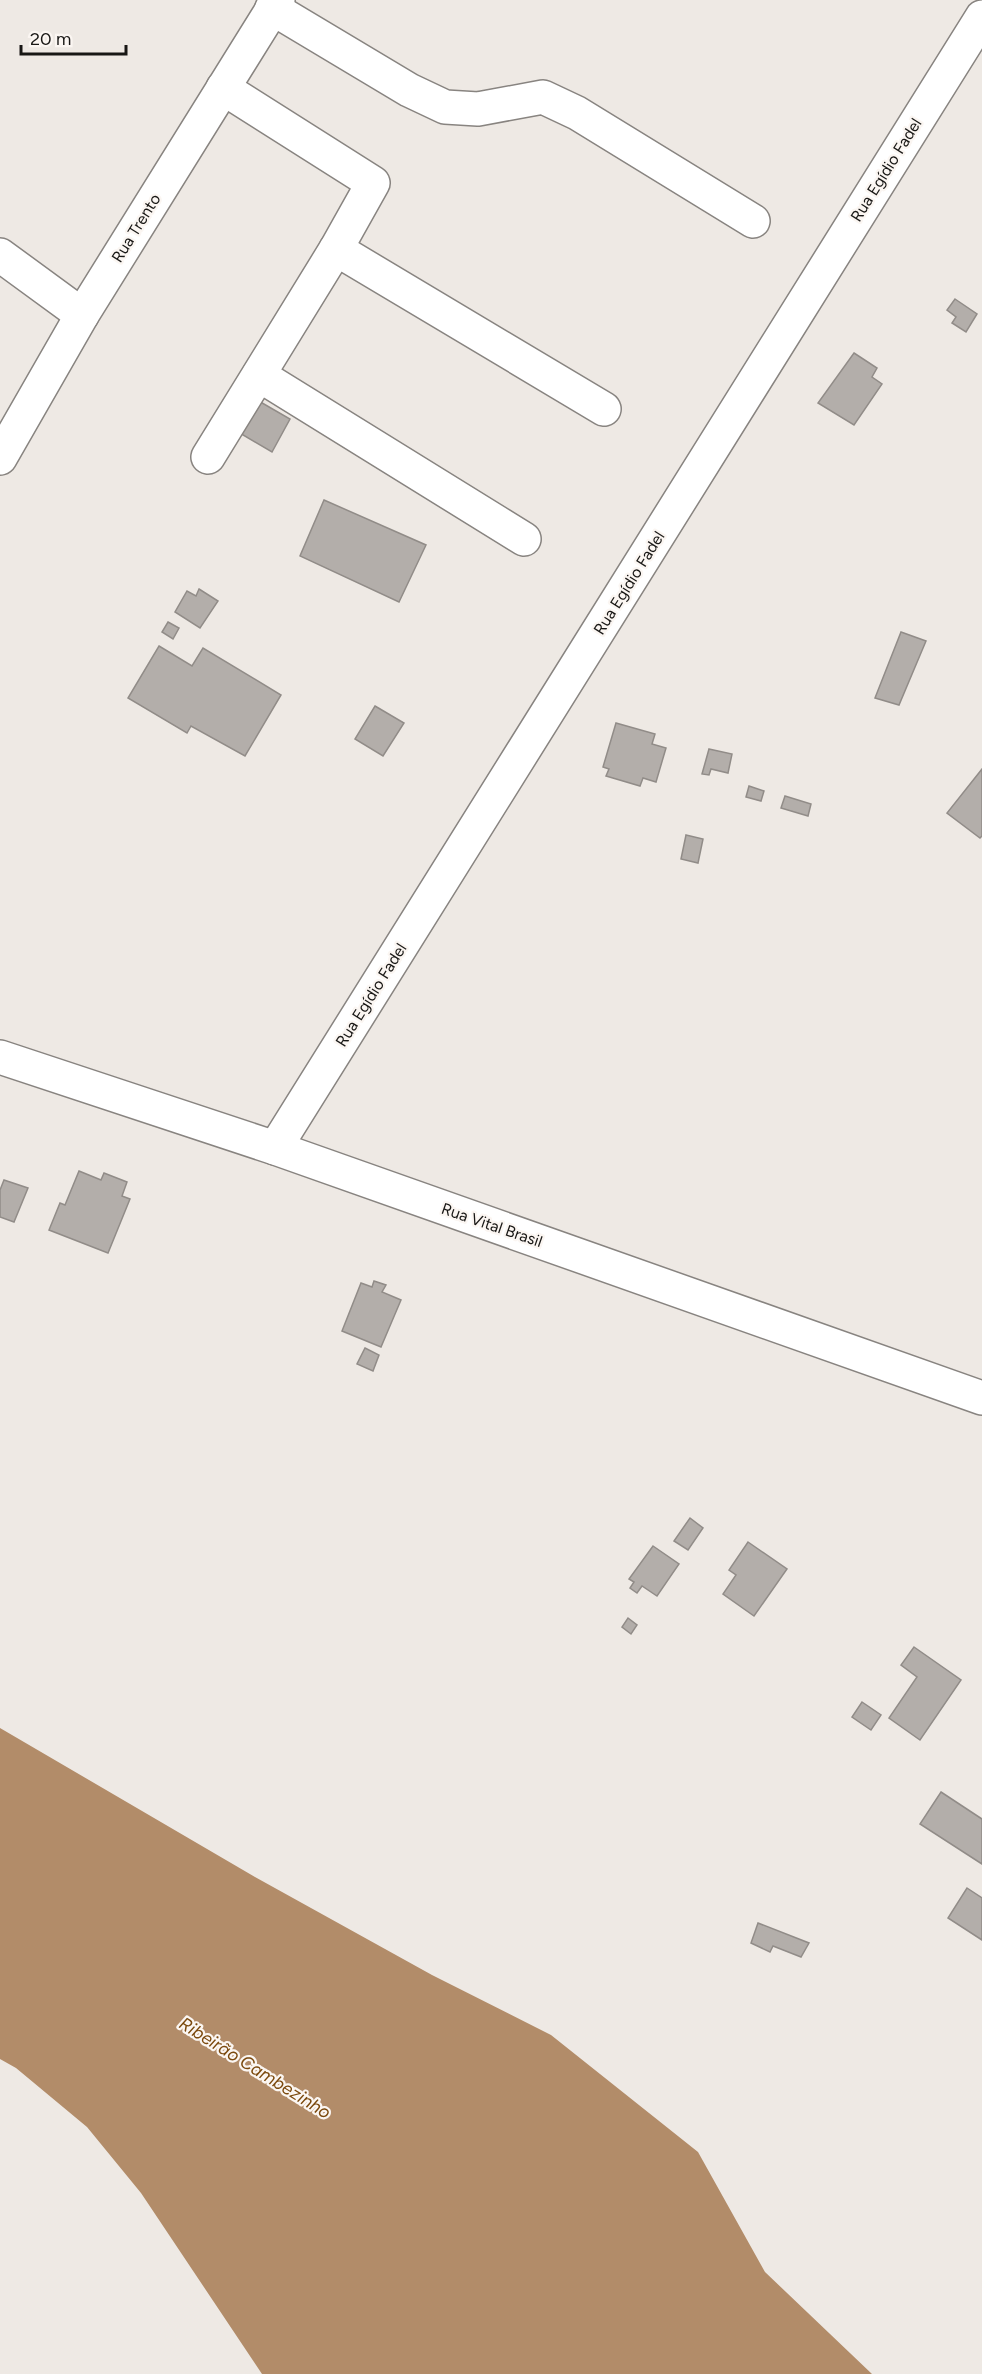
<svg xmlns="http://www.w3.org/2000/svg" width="982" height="2374" font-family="Figtree,sans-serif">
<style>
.water{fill:#b28c69}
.building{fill:#b3aeaa;stroke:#918c88;stroke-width:1.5}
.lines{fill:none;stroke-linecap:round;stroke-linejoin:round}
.minor-casing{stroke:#888480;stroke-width:36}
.minor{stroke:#fff;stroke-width:33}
.labels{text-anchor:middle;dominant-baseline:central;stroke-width:4.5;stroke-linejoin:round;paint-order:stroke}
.street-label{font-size:16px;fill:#181715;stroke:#fbf6f2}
.water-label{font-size:18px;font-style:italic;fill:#7b490d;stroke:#fbf6f2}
</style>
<rect width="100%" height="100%" fill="#eee9e4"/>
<polygon class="water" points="0,1728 255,1877 432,1975 551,2035 698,2152 765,2272 872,2374 262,2374 141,2193 87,2127 16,2068 0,2059"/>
<g class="building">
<polygon points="955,299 977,314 966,332 952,323 956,317 947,310"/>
<polygon points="854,353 877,368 872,377 882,384 854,425 818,403"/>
<polygon points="257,400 290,419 272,452 238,432"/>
<polygon points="324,500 426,545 399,602 300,556"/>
<polygon points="199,589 218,601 200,628 175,612 187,591 196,596"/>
<polygon points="168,622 179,628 173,639 162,632"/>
<polygon points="901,632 926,641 899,705 875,698"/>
<polygon points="159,646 192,666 203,648 281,695 245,756 191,726 187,733 128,698"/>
<polygon points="375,706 404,723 383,756 355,739"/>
<polygon points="616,723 655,734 652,744 666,748 656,782 643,778 640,786 606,776 609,769 603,767"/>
<polygon points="709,749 732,754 728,773 711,769 709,775 702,774"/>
<polygon points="982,769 982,836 980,838 947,813"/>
<polygon points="749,786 764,791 761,801 746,797"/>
<polygon points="785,796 811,804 808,816 781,808"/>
<polygon points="686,835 703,839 698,863 681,859"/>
<polygon points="79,1171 101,1180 104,1173 127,1182 122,1196 130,1199 108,1253 49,1230 60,1203 65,1205"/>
<polygon points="4,1180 28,1188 14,1222 0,1217 0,1190"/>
<polygon points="374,1281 386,1285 382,1292 401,1300 381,1347 342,1331 361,1283 372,1287"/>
<polygon points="365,1348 379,1355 373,1371 357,1364"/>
<polygon points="690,1518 703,1528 688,1550 674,1541"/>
<polygon points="748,1542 787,1569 754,1616 723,1594 736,1575 729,1570"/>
<polygon points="653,1546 679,1564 657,1596 642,1586 637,1593 630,1588 634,1582 629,1579"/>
<polygon points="628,1618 637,1625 631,1634 622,1627"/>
<polygon points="914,1647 961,1680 920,1740 889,1718 917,1677 901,1665"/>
<polygon points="862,1702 881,1715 871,1730 852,1717"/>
<polygon points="941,1792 982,1819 982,1864 920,1824"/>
<polygon points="967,1888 982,1898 982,1940 948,1918"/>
<polygon points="758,1923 809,1943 801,1957 773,1946 770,1952 751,1943"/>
</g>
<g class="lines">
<g class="minor-casing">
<g id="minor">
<polyline points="272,8 409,90 445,107 478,109 543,97 577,113 753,221"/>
<polyline points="336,249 604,409"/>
<polyline points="0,255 82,315"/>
<polyline points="259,375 524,539"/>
<polyline points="208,457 336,249 373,183 223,88"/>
<polyline points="0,458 82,315 278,0"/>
<polyline points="0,1057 275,1148 982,1398"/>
<polyline points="275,1148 982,17"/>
</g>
</g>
<use href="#minor" class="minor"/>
</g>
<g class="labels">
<g class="street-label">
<text transform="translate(886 170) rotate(-58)">Rua Egídio Fadel</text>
<text transform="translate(136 228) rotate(-58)">Rua Trento</text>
<text transform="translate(629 583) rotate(-58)">Rua Egídio Fadel</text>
<text transform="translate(371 995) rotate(-58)">Rua Egídio Fadel</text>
<text transform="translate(492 1225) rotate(19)">Rua Vital Brasil</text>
</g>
<g class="water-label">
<text transform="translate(255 2068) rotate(32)">Ribeirão Cambezinho</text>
</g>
</g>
<path d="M21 45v9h105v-9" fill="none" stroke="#181715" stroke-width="3"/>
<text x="30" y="45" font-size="18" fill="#181715" stroke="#fbf6f2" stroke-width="4.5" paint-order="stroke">20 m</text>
</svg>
